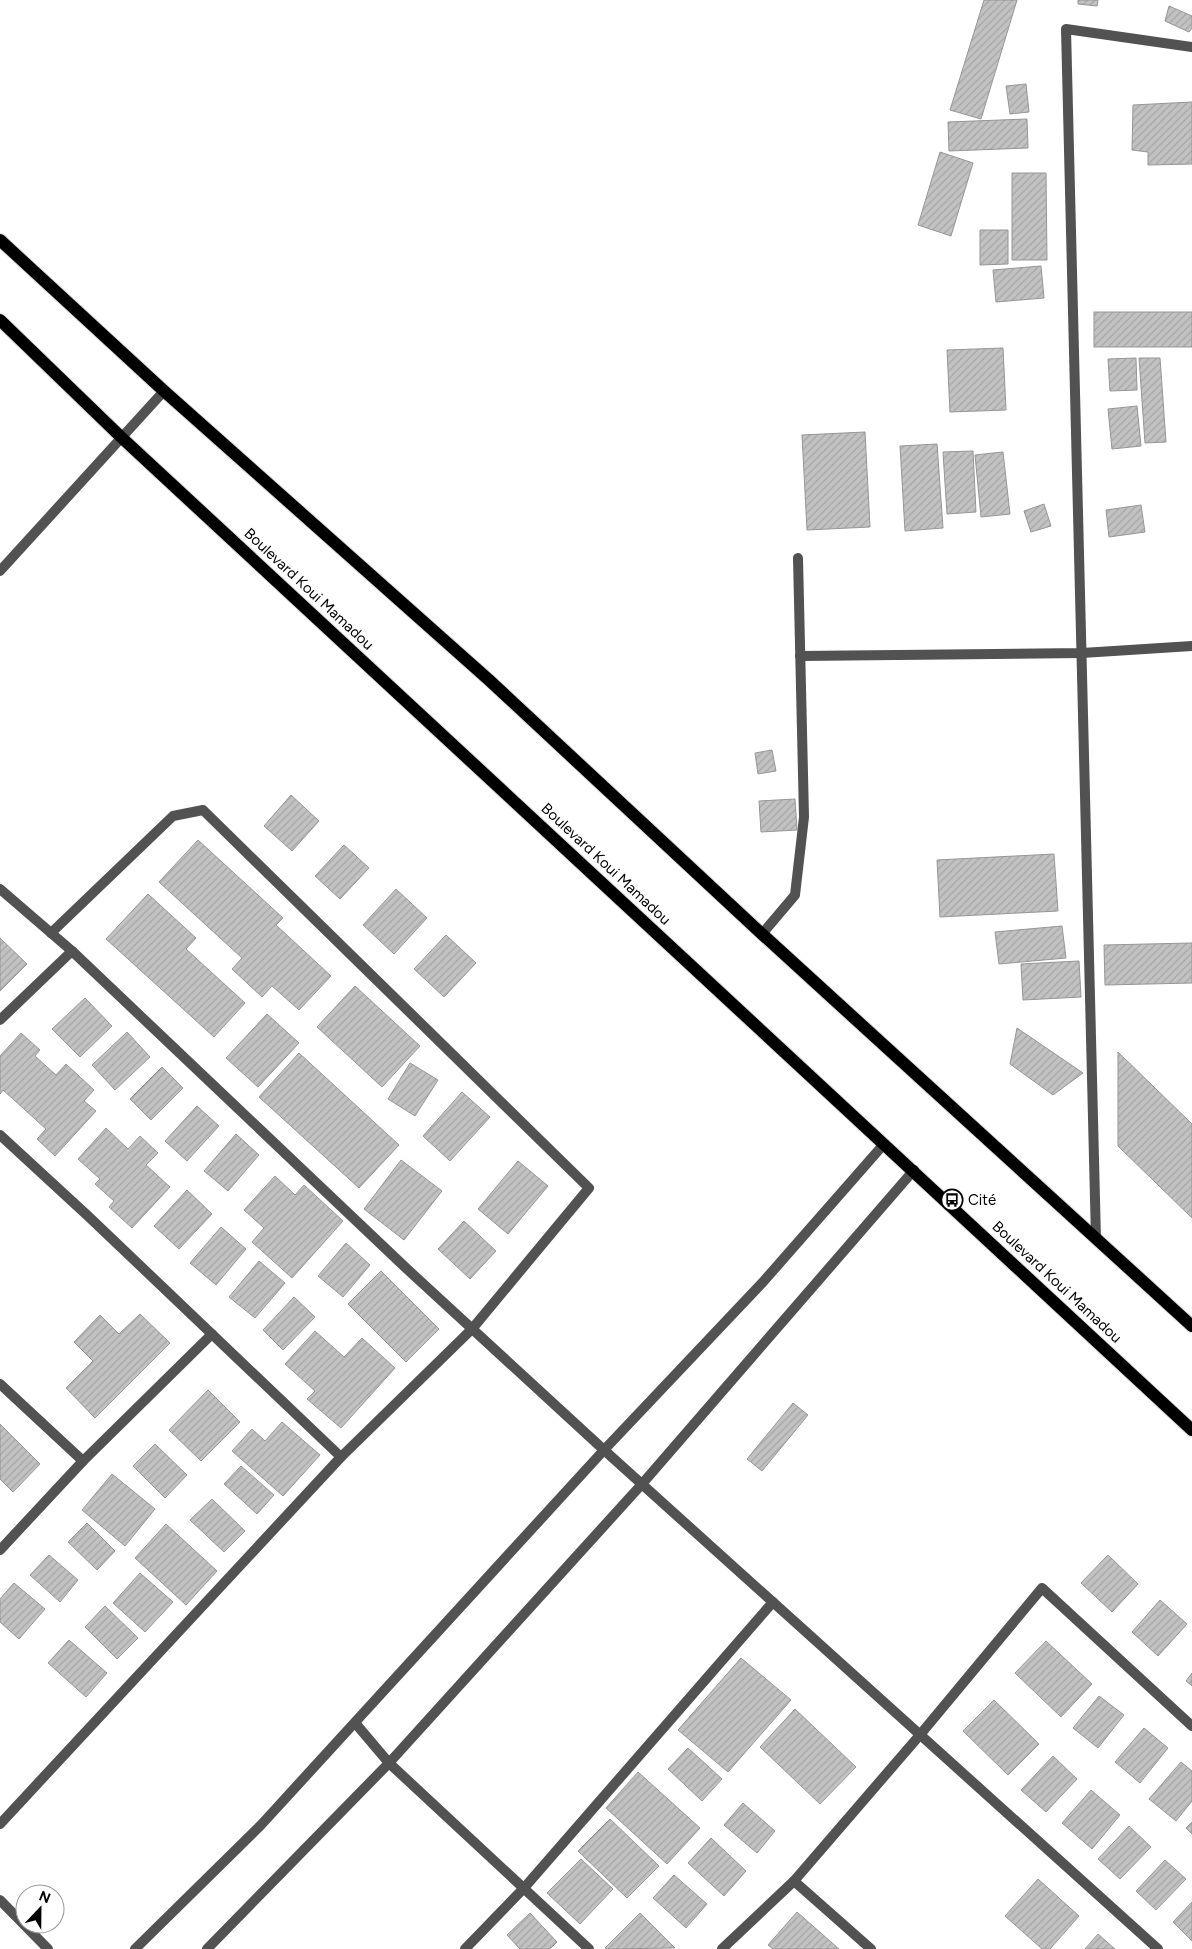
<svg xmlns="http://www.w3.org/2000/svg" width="1192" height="1949" font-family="Figtree,sans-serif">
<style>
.building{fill:url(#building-hatch);stroke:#969696}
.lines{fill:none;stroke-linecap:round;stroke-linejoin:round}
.primary-casing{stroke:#dbdbdb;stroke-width:14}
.street{stroke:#525252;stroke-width:10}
.primary{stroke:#000;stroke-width:12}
.labels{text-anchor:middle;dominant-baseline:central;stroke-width:4.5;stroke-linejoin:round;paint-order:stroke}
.street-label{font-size:15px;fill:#000;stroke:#fff}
.poi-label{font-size:15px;fill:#000;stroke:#fff;text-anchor:start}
</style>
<defs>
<pattern id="building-hatch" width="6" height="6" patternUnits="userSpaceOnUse" patternTransform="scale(1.25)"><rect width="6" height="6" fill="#c2c2c2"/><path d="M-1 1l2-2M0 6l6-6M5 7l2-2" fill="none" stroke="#a5a5a5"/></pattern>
</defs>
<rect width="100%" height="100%" fill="#fff"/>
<g class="building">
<polygon points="984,0 1017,0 981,119 950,110"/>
<polygon points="1078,0 1098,0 1097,6 1078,4"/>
<polygon points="1169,6 1192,16 1192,28 1189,32 1165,21"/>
<polygon points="1026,84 1029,112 1010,114 1006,86"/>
<polygon points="1192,102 1192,164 1148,165 1148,152 1132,150 1133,105"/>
<polygon points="1027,119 1028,148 949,151 948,122"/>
<polygon points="940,152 973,163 951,236 918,225"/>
<polygon points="1012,173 1046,173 1047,260 1012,260"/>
<polygon points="980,230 1008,230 1008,264 980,265"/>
<polygon points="1041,266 1044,298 996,302 993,270"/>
<rect x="1094" y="312" width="98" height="35"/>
<polygon points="1003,348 1006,410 950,412 947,350"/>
<polygon points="1136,358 1137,390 1110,391 1108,359"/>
<polygon points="1139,358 1160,358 1166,442 1145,443"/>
<polygon points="1137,406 1141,446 1112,449 1108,409"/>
<polygon points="865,432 870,527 807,530 802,435"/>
<polygon points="937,444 943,528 905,531 900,446"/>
<polygon points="973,451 976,512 947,514 943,452"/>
<polygon points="1003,452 1010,514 981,517 975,455"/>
<polygon points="1044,504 1051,526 1031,532 1024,511"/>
<polygon points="1141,505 1145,532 1109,537 1106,510"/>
<polygon points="772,750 776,771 758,774 755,753"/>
<polygon points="291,795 319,821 292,851 264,826"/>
<polygon points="795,799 797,830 761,832 759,801"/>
<polygon points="198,840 283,918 276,925 331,976 299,1010 272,986 262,997 232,969 242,958 159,882"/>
<polygon points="344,845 369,868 340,899 315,876"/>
<polygon points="1054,854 1058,911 940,917 937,860"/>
<polygon points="396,889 427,918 394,954 363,925"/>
<polygon points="148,894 196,938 186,949 245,1003 214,1037 106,939"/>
<polygon points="1062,926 1066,958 999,964 995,932"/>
<polygon points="446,935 476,963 444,997 414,969"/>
<polygon points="0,938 27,964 0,991"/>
<polygon points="1192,943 1192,983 1105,985 1104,945"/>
<polygon points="1079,961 1081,997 1023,1000 1021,964"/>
<polygon points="355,986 420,1046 382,1087 317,1027"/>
<polygon points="85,998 112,1026 80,1057 52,1029"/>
<polygon points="267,1014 299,1043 258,1087 226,1058"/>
<polygon points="1017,1028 1083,1073 1053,1095 1010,1064"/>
<polygon points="127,1032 150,1057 115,1090 92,1065"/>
<polygon points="21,1033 40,1050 35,1056 56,1075 66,1064 94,1090 84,1101 96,1111 55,1156 37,1139 46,1129 3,1090 0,1094 0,1056"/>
<polygon points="1118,1052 1192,1124 1192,1218 1118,1146"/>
<polygon points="299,1053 399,1145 359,1188 259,1097"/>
<polygon points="410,1063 438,1080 415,1116 388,1099"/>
<polygon points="162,1067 183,1088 151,1120 130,1099"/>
<polygon points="462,1092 490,1117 450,1161 423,1136"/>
<polygon points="197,1106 219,1126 187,1161 165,1141"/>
<polygon points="106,1128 128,1149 140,1136 158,1153 146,1165 170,1187 132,1228 109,1207 114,1201 95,1184 100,1179 78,1159"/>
<polygon points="236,1134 259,1155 228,1191 204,1171"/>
<polygon points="401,1160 442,1191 404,1240 364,1209"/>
<polygon points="518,1161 548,1186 508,1234 478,1209"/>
<polygon points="275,1176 295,1195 304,1185 343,1221 292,1278 252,1242 264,1228 244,1210"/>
<polygon points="187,1190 212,1214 179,1249 154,1226"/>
<polygon points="464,1221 496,1251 470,1279 438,1249"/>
<polygon points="221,1227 246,1249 216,1285 190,1263"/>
<polygon points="346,1243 370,1265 343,1297 318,1276"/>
<polygon points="259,1261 285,1283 255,1318 229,1297"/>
<polygon points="381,1271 439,1329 406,1362 348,1304"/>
<polygon points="294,1297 315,1317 283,1350 263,1330"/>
<polygon points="140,1314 170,1343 95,1418 66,1388 93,1361 74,1342 100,1315 119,1334"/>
<polygon points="315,1331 344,1357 362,1338 395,1368 341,1428 307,1399 315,1391 285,1364"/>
<polygon points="208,1390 240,1422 201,1461 169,1430"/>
<polygon points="793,1403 808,1415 762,1471 747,1459"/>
<polygon points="282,1422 320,1455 283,1496 232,1451 252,1429 265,1441"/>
<polygon points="0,1424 40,1464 13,1492 0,1479"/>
<polygon points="155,1444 187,1475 165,1498 133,1466"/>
<polygon points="241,1466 274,1495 257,1514 224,1484"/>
<polygon points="112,1474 155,1509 125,1546 82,1510"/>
<polygon points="212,1499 245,1531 224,1552 190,1520"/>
<polygon points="87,1523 115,1551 97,1570 68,1542"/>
<polygon points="166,1524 217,1571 186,1605 135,1558"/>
<polygon points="49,1555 78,1580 60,1602 30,1575"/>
<polygon points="1108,1555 1138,1584 1112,1612 1081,1583"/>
<polygon points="140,1573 173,1602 145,1632 113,1603"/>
<polygon points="14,1583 45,1609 19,1639 0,1622 0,1599"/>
<polygon points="1160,1600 1187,1624 1158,1656 1132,1632"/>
<polygon points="105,1606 138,1638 117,1659 85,1627"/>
<polygon points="69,1640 107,1673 86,1697 48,1663"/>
<polygon points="1046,1641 1092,1684 1061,1717 1015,1673"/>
<polygon points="741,1658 791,1700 728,1772 678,1730"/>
<polygon points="1192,1673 1192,1686 1186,1681"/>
<polygon points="1099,1696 1124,1715 1098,1748 1073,1728"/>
<polygon points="994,1700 1039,1744 1008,1775 963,1731"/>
<polygon points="795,1709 856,1767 820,1804 760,1747"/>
<polygon points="1144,1728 1168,1748 1140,1783 1115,1762"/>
<polygon points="688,1748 722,1779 702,1801 668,1769"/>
<polygon points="1053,1756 1077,1779 1046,1812 1021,1790"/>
<polygon points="1181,1762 1192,1771 1192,1801 1176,1821 1149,1799"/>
<polygon points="638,1772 700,1828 667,1864 606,1808"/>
<polygon points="1091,1790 1120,1815 1092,1849 1062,1823"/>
<polygon points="743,1803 775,1831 757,1853 724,1825"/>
<polygon points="610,1819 659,1866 627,1898 578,1851"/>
<polygon points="1192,1822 1192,1834 1186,1828"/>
<polygon points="1129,1826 1151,1847 1120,1879 1098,1859"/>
<polygon points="711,1838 746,1871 724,1896 688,1863"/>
<polygon points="581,1859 613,1889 580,1924 547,1893"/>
<polygon points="1165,1860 1186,1879 1156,1910 1136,1891"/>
<polygon points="674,1875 707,1904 686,1928 653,1898"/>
<polygon points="1038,1879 1079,1916 1050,1949 1042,1949 1005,1916"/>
<polygon points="1192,1902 1192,1941 1173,1922"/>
<polygon points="797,1912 839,1949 773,1949 768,1945"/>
<polygon points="530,1913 557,1942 550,1949 520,1949 507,1935"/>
<polygon points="640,1913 675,1948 606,1949 605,1948"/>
<polygon points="1098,1934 1115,1949 1085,1949"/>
</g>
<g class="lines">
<g class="primary-casing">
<g id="primary">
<polyline points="0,240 164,391 489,680 762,934 1192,1326"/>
<polyline points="0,320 121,437 1192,1430"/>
</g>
</g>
<g class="street">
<polyline points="0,571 164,391"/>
<polyline points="800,656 1082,653 1192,646"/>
<polyline points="0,889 72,951 406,1268 604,1450 1158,1949"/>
<polyline points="51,933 173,816 203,810 589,1188 472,1329 341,1457"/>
<polyline points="762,934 795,895 804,817 798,558"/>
<polyline points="0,1020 72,951"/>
<polyline points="0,1135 88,1216 341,1457 0,1824"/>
<polyline points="1096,1239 1066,29 1192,47"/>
<polyline points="0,1384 83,1461"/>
<polyline points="0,1550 83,1461 212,1334"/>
<polyline points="356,1724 389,1763 589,1949"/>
<polyline points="794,1881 871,1949"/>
<polyline points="0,1900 48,1949"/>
<polyline points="135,1949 261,1825 604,1450 763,1282 884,1144"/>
<polyline points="207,1949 389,1763 642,1484 914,1170"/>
<polyline points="465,1949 524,1888 773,1602"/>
<polyline points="722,1949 794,1881 919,1736 1042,1588 1192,1726"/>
</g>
<use href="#primary" class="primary"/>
</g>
<defs>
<g id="bus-ring" transform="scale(1.125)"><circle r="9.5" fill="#fff" stroke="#000" stroke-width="1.5"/><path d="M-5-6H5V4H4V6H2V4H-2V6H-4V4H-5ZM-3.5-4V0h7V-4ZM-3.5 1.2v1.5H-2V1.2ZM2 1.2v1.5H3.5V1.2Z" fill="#000"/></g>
</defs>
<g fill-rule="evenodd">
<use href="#bus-ring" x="952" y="1200"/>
</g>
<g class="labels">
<g class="street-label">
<text transform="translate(309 589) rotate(43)">Boulevard Koui Mamadou</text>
<text transform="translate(606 864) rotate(43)">Boulevard Koui Mamadou</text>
<text transform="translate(1057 1282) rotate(43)">Boulevard Koui Mamadou</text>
</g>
<g class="poi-label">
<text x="968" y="1200">Cité</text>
</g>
</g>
<g transform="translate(40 1909) rotate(22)"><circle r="24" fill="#ffffff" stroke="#999999"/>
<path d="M0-4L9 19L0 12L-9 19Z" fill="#000000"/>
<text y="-8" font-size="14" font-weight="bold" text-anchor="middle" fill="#000000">N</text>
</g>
</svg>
